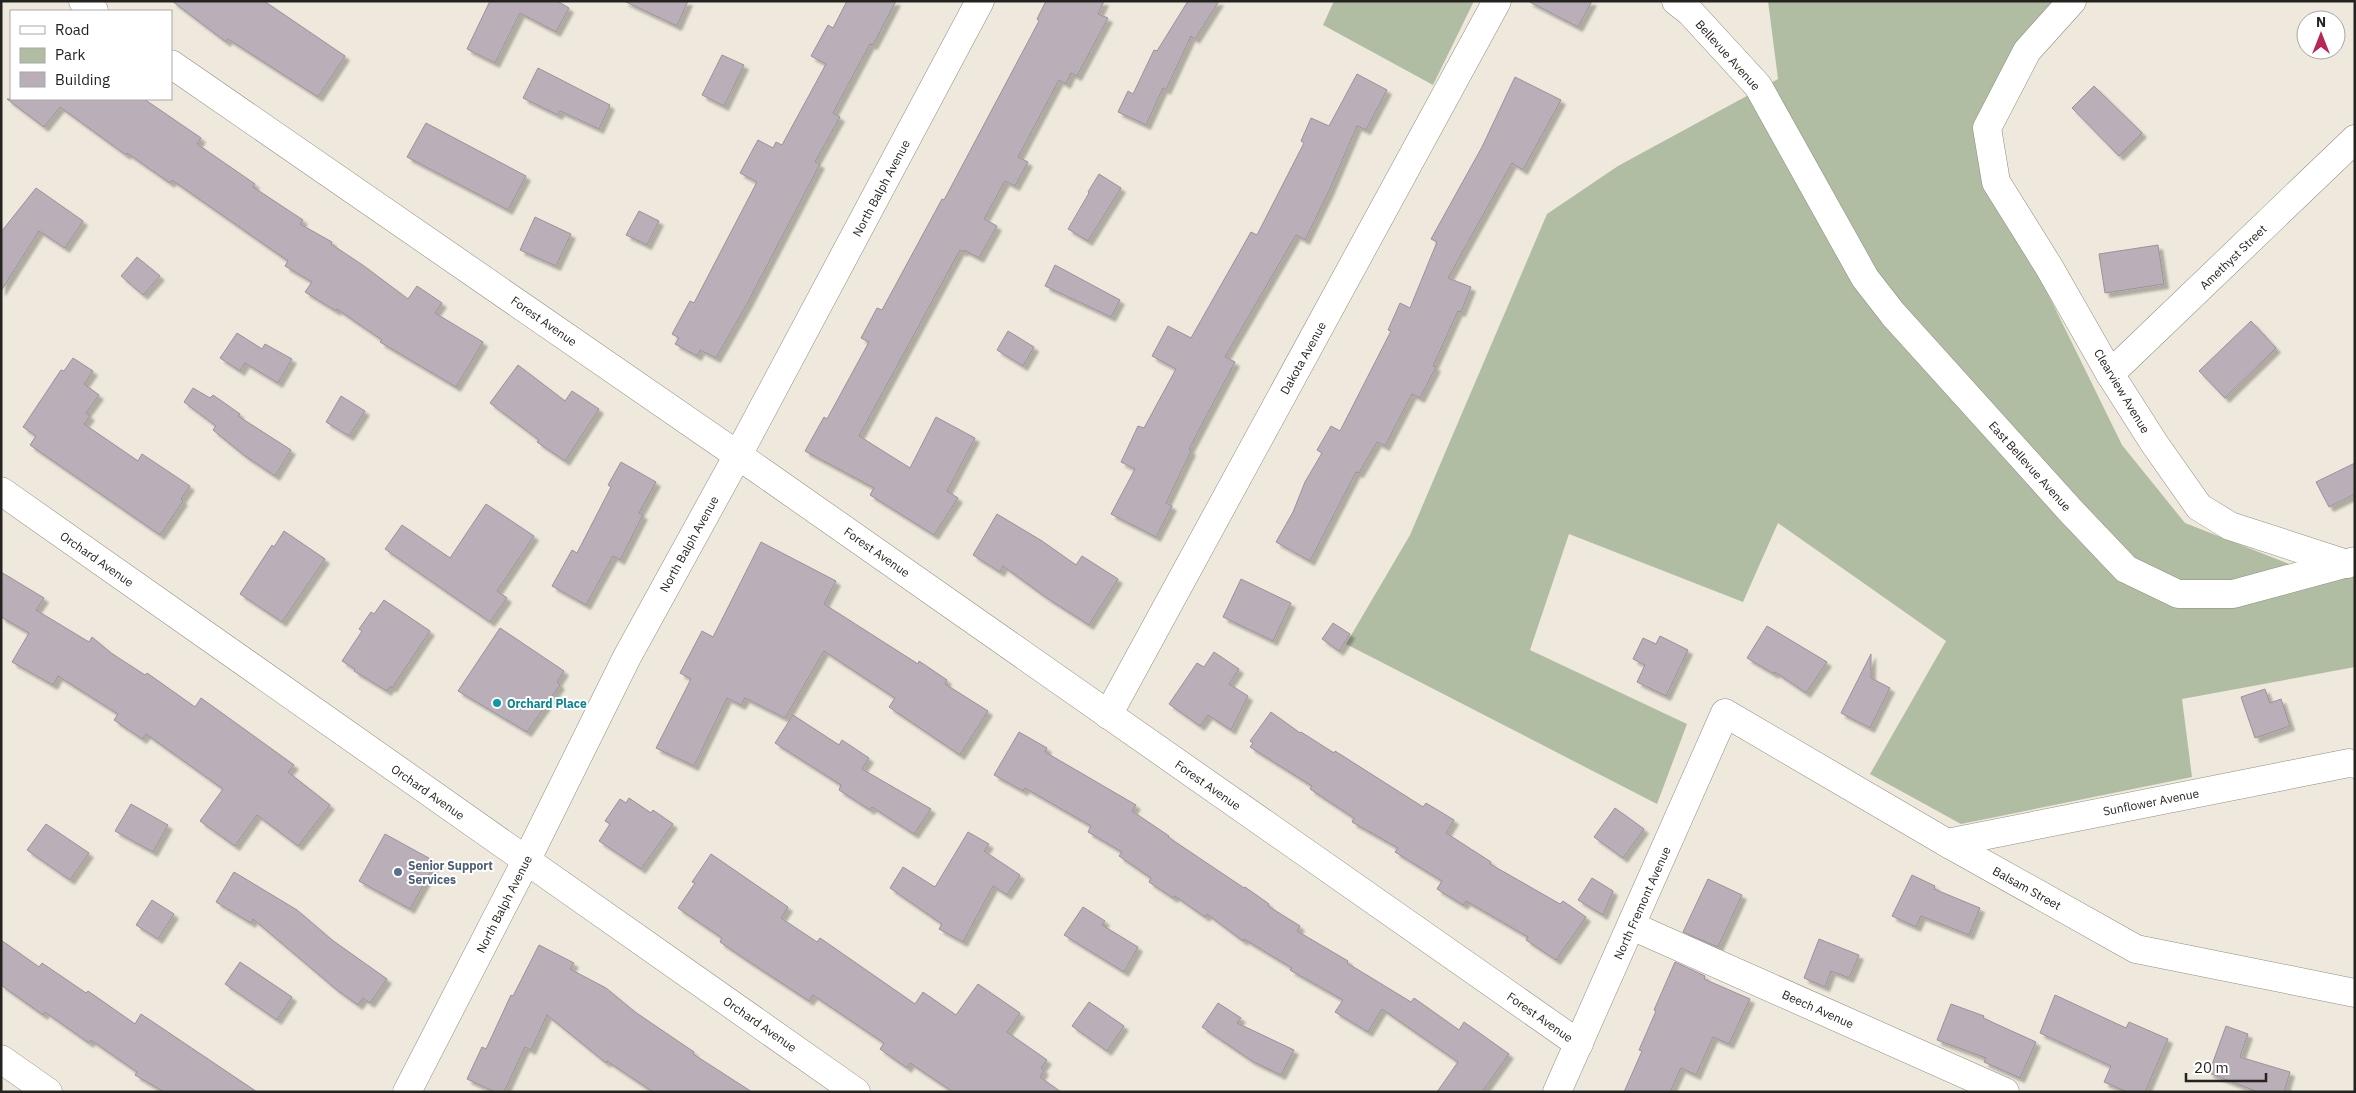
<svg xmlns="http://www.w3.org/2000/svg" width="2356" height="1093" font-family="'IBM Plex Sans',sans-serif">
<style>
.green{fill:#b0bda3}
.building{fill:#baafb9;stroke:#9c919a;filter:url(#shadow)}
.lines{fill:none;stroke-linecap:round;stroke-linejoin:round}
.street-casing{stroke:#908c80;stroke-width:29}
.secondary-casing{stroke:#908c80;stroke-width:29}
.street{stroke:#fff;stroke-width:28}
.secondary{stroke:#fff;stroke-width:28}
.culture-dot{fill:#0f9aa8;stroke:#fff;stroke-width:2}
.service-dot{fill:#5c6f8a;stroke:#fff;stroke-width:2}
.labels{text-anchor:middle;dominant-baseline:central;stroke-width:4;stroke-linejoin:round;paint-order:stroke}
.street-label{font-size:12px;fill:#25231f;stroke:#fff}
.culture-label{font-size:12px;font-weight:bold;fill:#0d838f;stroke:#fff;text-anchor:start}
.service-label{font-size:12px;font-weight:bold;fill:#4e5e75;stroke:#fff;text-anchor:start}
</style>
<defs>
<filter id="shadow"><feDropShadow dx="4.5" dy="4.5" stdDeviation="1" flood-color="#0004"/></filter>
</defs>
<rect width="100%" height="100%" fill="#eee9dc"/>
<g class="green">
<polygon points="1334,1 1474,1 1433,85 1323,25"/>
<polygon points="1768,1 2061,1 1982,116 1975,145 2122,445 2185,523 2297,567 2355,573 2355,667 2182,699 2192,777 1961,824 1870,774 1946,641 1778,523 1743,602 1569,534 1530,650 1687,724 1657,804 1346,644 1410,535 1547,214 1618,166 1778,79"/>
</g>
<g class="building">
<polygon points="172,1 264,1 345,56 318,97 228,39 226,42"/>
<polygon points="490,1 557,1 569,8 556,32 520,13 495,63 467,49"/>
<polygon points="624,1 688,1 677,26"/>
<polygon points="847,1 896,1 873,45 870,44 833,113 840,117 815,162 820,164 747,304 716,358 700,350 697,356 675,344 679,338 672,334 690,301 694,303 757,182 740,173 758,140 773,148 776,142 782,145 826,64 811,56 828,25 833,28"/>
<polygon points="1046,1 1104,1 1098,14 1108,18 1077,76 1071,73 1066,84 1059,80 1018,157 1028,162 1015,186 1005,181 984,219 997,226 979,258 964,250 963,252 960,250 859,436 910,468 936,417 975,438 947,491 958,498 934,535 870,495 874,488 805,451 824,417 827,419 869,342 861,338 877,308 882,310 942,199 944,200 1039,21 1037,19"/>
<polygon points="1188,1 1219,1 1195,39 1191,36 1166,90 1163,88 1146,125 1118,112 1128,91 1133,94 1154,50 1157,51"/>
<polygon points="1528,1 1592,1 1578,27"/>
<polygon points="722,55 744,65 724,106 702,95"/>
<polygon points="538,68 610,105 599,129 560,111 558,115 523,98"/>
<polygon points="1357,74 1387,90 1366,130 1357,126 1329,191 1305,240 1296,235 1225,357 1235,362 1189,449 1191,451 1166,503 1172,506 1156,537 1111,514 1135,469 1121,462 1138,426 1144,428 1176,369 1152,356 1168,326 1191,338 1251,232 1257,235 1304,143 1301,141 1311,118 1329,126"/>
<polygon points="1515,77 1561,100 1523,170 1512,163 1448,278 1471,287 1461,312 1458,311 1433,366 1436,367 1420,398 1412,394 1385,446 1377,442 1359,473 1356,472 1310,561 1276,542 1293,512 1305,482 1322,453 1317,450 1331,426 1340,431 1391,331 1388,330 1400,303 1410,308 1437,242 1431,239 1482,147"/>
<polygon points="2094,86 2142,133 2119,156 2072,108"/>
<polygon points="7,99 144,99 201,138 197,144 255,184 253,187 303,220 300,224 332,242 331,244 364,266 408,299 417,286 442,303 435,313 483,342 456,387 380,342 382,340 337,309 336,311 305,292 312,282 285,266 288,261 172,180 170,183 127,153 126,155 60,107 44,127"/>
<polygon points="426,123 526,176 508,210 407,157"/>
<polygon points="1099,174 1121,188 1088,241 1068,229 1089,193 1088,192"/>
<polygon points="36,188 83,221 65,248 39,231 1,291 1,232"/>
<polygon points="639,211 659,221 647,245 626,235"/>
<polygon points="535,217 571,234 556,266 520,250"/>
<polygon points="2158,245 2164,284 2105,293 2099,254"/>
<polygon points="137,257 160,276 143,295 121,276"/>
<polygon points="1055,265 1120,300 1111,317 1045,286"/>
<polygon points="2251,321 2276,348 2225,398 2199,371"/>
<polygon points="1008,331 1034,347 1023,366 997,350"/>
<polygon points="237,333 262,349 265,344 292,359 278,383 245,363 240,371 220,358"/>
<polygon points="73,358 93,371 84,384 99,395 86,413 90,416 84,424 138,461 142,454 190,486 181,499 183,501 160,535 30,445 36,436 23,427 61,370 64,371"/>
<polygon points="518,365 565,401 572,391 599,409 565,461 537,442 539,440 490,403"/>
<polygon points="193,388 210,398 213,395 240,414 238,416 291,450 275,476 245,456 213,430 216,426 184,402"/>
<polygon points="341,396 365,411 349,436 326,422"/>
<polygon points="621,462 656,482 639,513 643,515 620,560 613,556 586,605 552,586 572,550 577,553 611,487 608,485"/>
<polygon points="2355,463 2355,494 2329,507 2316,482"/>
<polygon points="486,504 534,536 497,591 507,598 490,622 385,549 402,525 450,558"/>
<polygon points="997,514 1042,541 1076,565 1082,556 1118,579 1089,625 1047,598 1003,566 1000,572 973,555"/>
<polygon points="284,531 325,559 282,622 240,594 272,545 274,547"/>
<polygon points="761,542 836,581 824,604 918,664 919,661 947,680 945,684 988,711 960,755 889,707 895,698 824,651 785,718 745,698 741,705 727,698 694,766 656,748 691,679 680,673 702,631 713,637"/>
<polygon points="1,572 44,598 36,610 89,642 92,637 111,653 145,675 147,673 195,707 201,698 294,765 288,772 330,805 298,846 257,815 235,846 200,821 223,789 146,734 142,739 114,720 118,714 58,676 53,685 12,662 29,633 1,617"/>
<polygon points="1241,579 1291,603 1273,641 1223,617"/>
<polygon points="384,600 430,631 392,688 390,686 387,691 354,671 355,669 342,661 362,631 359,629 371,612 374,614"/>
<polygon points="1333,623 1350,634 1339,651 1322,639"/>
<polygon points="1767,626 1827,662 1806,693 1775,672 1774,674 1747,658"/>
<polygon points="500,628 564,671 557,682 560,685 527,732 458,691"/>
<polygon points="1660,636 1688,650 1666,696 1637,682 1645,665 1633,659 1643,638 1656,644"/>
<polygon points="1214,652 1239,669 1229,684 1248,696 1231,730 1208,715 1200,726 1169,704 1197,663 1204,667"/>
<polygon points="1871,654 1871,678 1890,688 1870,728 1841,713"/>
<polygon points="2265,689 2270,703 2281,699 2290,726 2255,738 2241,697"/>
<polygon points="1271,712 1300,733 1301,732 1334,753 1335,751 1423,807 1426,803 1454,820 1446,833 1491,862 1490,864 1560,904 1563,901 1586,917 1556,960 1526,940 1528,937 1466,901 1463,905 1437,889 1442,881 1395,852 1398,848 1352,822 1354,818 1310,789 1312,786 1250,747 1253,743 1250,741"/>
<polygon points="793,715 839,745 842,740 869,758 862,769 931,809 914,834 872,807 870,810 839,790 841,785 775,743"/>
<polygon points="1019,732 1047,748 1045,752 1136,805 1132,811 1169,836 1168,837 1244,888 1245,887 1269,904 1268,906 1300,926 1297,931 1348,961 1347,963 1411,1002 1414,998 1459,1030 1464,1022 1509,1054 1482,1092 1437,1092 1458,1062 1382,1009 1368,1032 1335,1012 1343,1000 1290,970 1292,968 1244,939 1243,941 1207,914 1205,917 1175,896 1173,898 1149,882 1151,878 1119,856 1122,852 1088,832 1091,826 1025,788 1023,791 994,775"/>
<polygon points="629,798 651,813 653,810 673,824 641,869 599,841 610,824 605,821 620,799 626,803"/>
<polygon points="131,804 168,825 153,852 115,831"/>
<polygon points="1615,808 1644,829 1623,858 1594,837"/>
<polygon points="46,824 89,853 70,880 27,850"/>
<polygon points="968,832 989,844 984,851 1020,875 1007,895 993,886 963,942 939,929 942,924 890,888 903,867 935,887"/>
<polygon points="385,834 436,862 410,909 359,881"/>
<polygon points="711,854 788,907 781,918 817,942 820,938 915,1004 923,992 956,1015 978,984 1020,1013 1007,1032 1047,1060 1041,1068 1044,1070 1040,1077 1061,1092 953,1092 910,1063 907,1068 880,1049 884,1043 813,995 809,1001 748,961 720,942 722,938 678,908 695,883 692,882"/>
<polygon points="234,872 297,910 332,940 387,979 370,1003 363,998 358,1005 337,990 253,919 251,923 216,902"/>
<polygon points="1912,875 1935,886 1934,889 1980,908 1969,935 1921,916 1916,927 1892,916"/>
<polygon points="1592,878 1613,891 1603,915 1578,900"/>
<polygon points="1708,879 1742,895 1718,947 1683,932"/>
<polygon points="152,900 174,914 158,939 136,925"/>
<polygon points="1083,907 1105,921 1102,925 1138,947 1124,972 1064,935"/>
<polygon points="1819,939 1859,955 1849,978 1831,971 1825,987 1804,978"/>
<polygon points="1,940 39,967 42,963 86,993 88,991 135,1024 141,1014 257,1092 164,1092 135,1075 137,1072 91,1040 89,1043 45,1012 43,1015 1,985"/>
<polygon points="539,945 574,963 570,969 606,988 635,1012 694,1052 693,1054 752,1092 653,1092 607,1061 606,1063 547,1015 531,1050 525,1047 504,1092 495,1092 467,1079 482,1047 486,1049 511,995 513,996"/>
<polygon points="240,962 292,997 277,1020 225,984"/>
<polygon points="1675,962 1705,976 1704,979 1750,999 1729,1044 1713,1037 1696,1075 1681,1068 1670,1092 1624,1092 1642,1051 1639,1050 1656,1011 1654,1010"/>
<polygon points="2055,995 2126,1028 2129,1022 2168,1039 2145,1092 2127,1092 2104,1082 2111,1066 2040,1033"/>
<polygon points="1089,1002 1124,1026 1107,1051 1072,1026"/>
<polygon points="1218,1003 1241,1018 1237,1023 1294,1050 1281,1075 1252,1061 1202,1027"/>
<polygon points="1951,1004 1984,1016 1983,1018 2036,1042 2020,1078 1984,1062 1986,1058 1937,1040"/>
<polygon points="2226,1026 2248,1034 2240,1057 2290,1072 2284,1092 2258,1092 2209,1073"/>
</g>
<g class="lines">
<g class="street-casing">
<g id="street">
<polyline points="83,1 94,11"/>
<polyline points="1676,1 1690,12 1758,86 1865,278 1893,314 2069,509 2126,569 2178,594 2233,594 2355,561"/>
<polyline points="2072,1 2027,51 1987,128 1996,182 2049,267 2110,374 2154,443 2199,507 2230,526 2347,564"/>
<polyline points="171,64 762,472 1579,1044"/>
<polyline points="2110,374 2355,139"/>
<polyline points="1,491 856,1092"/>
<polyline points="1108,715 1497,1"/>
<polyline points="1947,843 2349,763 2355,764"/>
<polyline points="1632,926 2005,1092"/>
<polyline points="1,1059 48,1092"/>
<polyline points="1557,1092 1725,713 1947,843 2136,949 2355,993"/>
</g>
</g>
<g class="secondary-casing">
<polyline id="secondary" points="407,1092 526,861 627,657 738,455 980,1"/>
</g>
<use href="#street" class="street"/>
<use href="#secondary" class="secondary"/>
</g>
<circle class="culture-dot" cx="497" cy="703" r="5"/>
<circle class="service-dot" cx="398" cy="872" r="5"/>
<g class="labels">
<g class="street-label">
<text transform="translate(1728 55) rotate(48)">Bellevue Avenue</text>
<text transform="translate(881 188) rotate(-62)">North Balph Avenue</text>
<text transform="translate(2233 257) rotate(-44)">Amethyst Street</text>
<text transform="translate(544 321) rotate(35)">Forest Avenue</text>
<text transform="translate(1303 358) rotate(-61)">Dakota Avenue</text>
<text transform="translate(2122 391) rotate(59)">Clearview Avenue</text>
<text transform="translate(2030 466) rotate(48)">East Bellevue Avenue</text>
<text transform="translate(689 544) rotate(-61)">North Balph Avenue</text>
<text transform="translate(877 552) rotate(35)">Forest Avenue</text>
<text transform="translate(97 559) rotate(35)">Orchard Avenue</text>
<text transform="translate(1208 785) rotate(35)">Forest Avenue</text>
<text transform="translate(428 792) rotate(35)">Orchard Avenue</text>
<text transform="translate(2151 802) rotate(-11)">Sunflower Avenue</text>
<text transform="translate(2027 888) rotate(29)">Balsam Street</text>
<text transform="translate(1642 903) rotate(-66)">North Fremont Avenue</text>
<text transform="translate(504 904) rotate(-63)">North Balph Avenue</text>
<text transform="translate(1818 1009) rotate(24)">Beech Avenue</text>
<text transform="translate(1540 1017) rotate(35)">Forest Avenue</text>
<text transform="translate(760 1024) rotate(35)">Orchard Avenue</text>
</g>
<g class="culture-label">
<text x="507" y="703">Orchard Place</text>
</g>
<g class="service-label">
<text x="408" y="865">Senior Support<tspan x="408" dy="14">Services</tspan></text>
</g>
</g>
<rect width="2356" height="1093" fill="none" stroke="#25231f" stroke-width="5"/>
<rect x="10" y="10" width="162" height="90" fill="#ffffff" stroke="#a8a7a5"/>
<rect x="20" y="26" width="25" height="8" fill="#ffffff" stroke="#a8a7a5"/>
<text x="55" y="35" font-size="15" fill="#25231f">Road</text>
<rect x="20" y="48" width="25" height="15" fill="#b0bda3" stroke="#a8a7a5"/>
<text x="55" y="60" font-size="15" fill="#25231f">Park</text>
<rect x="20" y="72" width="25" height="15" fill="#baafb9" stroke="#a8a7a5"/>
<text x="55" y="85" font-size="15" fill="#25231f">Building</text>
<g transform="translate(2321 35)"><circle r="24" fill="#ffffff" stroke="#a8a7a5"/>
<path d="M0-4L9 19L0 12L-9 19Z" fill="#b52758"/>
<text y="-8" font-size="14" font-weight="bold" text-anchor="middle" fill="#25231f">N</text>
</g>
<path d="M2186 1073v8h80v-8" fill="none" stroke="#25231f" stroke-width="2.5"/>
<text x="2194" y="1073" font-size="15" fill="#25231f" stroke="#ffffff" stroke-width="4" paint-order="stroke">20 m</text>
</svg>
